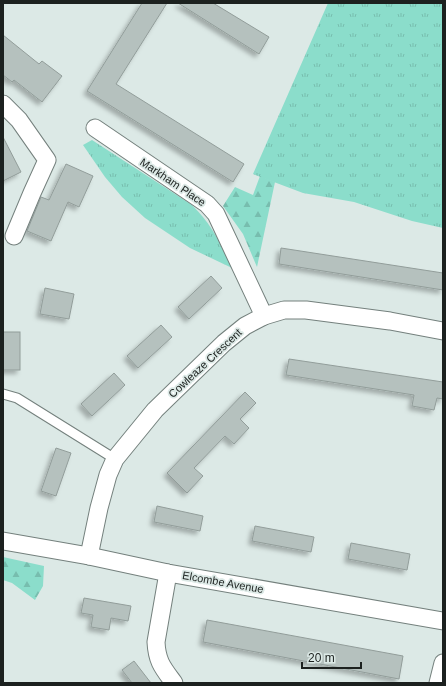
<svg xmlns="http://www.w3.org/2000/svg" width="446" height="686" font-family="Arial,sans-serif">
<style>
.grass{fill:url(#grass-tufts)}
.forest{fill:url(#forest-firs)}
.building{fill:#b5c1be;stroke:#929d9a;filter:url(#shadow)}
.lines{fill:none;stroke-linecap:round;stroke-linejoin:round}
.lane-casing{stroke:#74807d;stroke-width:11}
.street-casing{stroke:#74807d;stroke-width:19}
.lane{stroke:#fff;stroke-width:9}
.street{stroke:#fff;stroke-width:17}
.labels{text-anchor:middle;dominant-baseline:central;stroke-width:3.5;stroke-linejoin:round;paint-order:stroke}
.street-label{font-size:11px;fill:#1c211f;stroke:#dce9e6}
</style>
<defs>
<pattern id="grass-tufts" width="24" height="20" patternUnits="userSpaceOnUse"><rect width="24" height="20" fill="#8bddcb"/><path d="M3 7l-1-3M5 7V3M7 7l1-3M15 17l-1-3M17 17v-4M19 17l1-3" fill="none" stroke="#77bdae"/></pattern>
<pattern id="forest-firs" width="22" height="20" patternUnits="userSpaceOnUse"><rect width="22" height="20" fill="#8bddcb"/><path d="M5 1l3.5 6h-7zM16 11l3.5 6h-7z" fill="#77bdae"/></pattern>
<filter id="shadow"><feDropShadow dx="-3.5" dy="3.5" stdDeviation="2" flood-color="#0004"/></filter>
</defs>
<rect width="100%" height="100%" fill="#dce9e6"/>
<g class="grass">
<polygon points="328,3 443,3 443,228 412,221 354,202 303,193 253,174"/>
<path d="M92 140 192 205C212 225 220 242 232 268L190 248 145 218 122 197 105 177 83 145Z"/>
</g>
<g class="forest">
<polygon points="260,176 275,182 257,267 243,234 223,206 235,187 253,195"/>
<polygon points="3,557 44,566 43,586 35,600 12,583 3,580"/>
</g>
<g class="building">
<polygon points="142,3 167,3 116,84 244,164 233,182 87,91"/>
<polygon points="178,3 213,3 269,37 259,54"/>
<polygon points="3,35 39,64 42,61 62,76 42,102 14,80 12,82 3,75"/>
<polygon points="3,137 21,172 3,181"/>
<polygon points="66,164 93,176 79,207 68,202 51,241 27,231 41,197 49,200"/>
<polygon points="281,248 443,273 443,290 279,264"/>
<polygon points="211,276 222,288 189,319 178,307"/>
<polygon points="45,288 74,294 69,319 40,314"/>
<polygon points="161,325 172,337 138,368 127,356"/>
<rect x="3" y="332" width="17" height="38"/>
<polygon points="289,359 443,382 443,399 437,398 434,410 412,406 414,395 286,375"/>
<polygon points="114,373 125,385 92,416 81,404"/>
<polygon points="245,392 256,403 240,419 249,428 234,444 225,436 194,468 203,476 187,493 167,473"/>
<polygon points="56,448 71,453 56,496 41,491"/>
<polygon points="157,506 203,516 200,531 154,522"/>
<polygon points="255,526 314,537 311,552 252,541"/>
<polygon points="351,543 410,554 407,570 348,559"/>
<polygon points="84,598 131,606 128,621 111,618 109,630 91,627 93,615 81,613"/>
<polygon points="207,620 403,656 399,679 203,642"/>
<polygon points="134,661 151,683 132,683 122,670"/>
</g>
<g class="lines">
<g class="lane-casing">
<polyline id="lane" points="3,394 17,398 115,459"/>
</g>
<g class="street-casing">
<g id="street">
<polyline points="3,104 19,120 47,160 32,193 14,236"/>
<polyline points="95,128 207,204 216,214 264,316"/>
<polyline points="3,541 89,556 168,573 443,621"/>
<polyline points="89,556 99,508 108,475 115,459 155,410 224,343 245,326 264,316 284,310 306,310 390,321 443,331"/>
<path d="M168 573 156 642C157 662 163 668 174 683"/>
<polyline points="438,683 443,663"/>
</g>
</g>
<use href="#lane" class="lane"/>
<use href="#street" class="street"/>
</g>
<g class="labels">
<g class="street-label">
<text transform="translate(173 182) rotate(34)">Markham Place</text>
<text transform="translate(205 363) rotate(-43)">Cowleaze Crescent</text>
<text transform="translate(223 582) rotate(10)">Elcombe Avenue</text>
</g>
</g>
<rect width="446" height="686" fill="none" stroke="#1c211f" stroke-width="8"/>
<path d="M302 662v6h59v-6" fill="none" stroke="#1c211f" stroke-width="2"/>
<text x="308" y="662" font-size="12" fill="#1c211f" stroke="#dce9e6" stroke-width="3" paint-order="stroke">20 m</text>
</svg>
